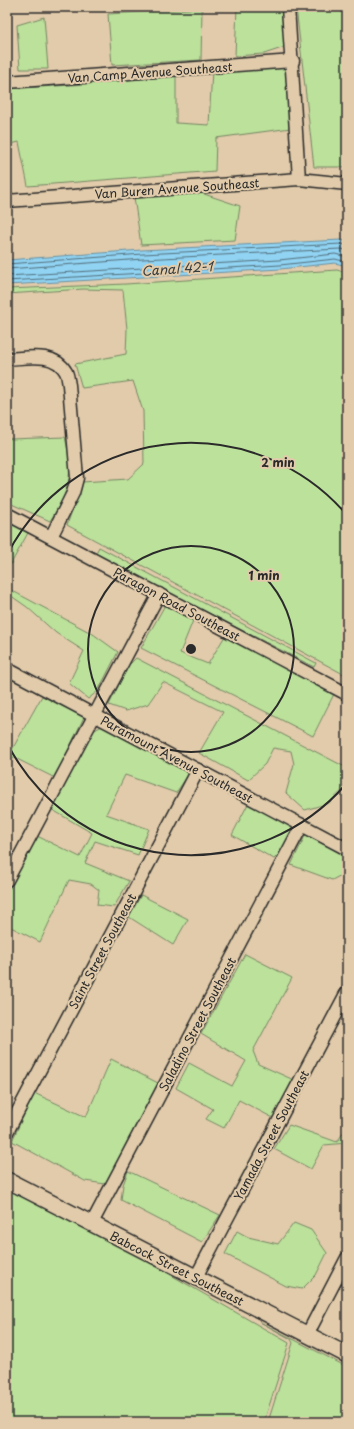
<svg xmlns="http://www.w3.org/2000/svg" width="354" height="1429" font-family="'Playpen Sans',sans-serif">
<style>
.green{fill:#bce19b;stroke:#748663}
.water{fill:#90d3f2;stroke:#6890a2}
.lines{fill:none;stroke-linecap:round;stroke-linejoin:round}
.shore{stroke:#536e7b;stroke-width:1}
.minor-casing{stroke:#2b2b2b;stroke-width:15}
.major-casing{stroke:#2b2b2b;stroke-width:18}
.minor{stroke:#e1cbaa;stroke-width:12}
.major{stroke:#e1cbaa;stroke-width:15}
.ring{fill:none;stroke:#2b2b2b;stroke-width:2}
.labels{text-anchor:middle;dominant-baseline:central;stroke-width:4;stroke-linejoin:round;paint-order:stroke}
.street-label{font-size:12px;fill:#2b2b2b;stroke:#e1cbaa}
.water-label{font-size:13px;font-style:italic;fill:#353c3f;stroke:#e1cbaa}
.centre{fill:#2b2b2b;stroke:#e1cbaa;stroke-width:2}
.ring-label{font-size:12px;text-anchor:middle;font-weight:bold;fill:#2b2b2b;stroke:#e1cbaa;stroke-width:4;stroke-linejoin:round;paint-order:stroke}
</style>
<rect width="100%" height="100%" fill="#e1cbaa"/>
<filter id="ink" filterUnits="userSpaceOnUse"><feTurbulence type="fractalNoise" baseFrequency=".025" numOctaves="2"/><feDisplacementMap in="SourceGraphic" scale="8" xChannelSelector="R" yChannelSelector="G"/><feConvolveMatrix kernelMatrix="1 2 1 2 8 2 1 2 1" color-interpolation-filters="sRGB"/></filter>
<g filter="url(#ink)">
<g class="green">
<polygon points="237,7 281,7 285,47 264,54 235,56"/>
<polygon points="296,7 347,7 347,167 314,167"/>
<polygon points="202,8 201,60 112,65 108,14"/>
<polygon points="44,17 48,69 20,69 17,25"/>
<polygon points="288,68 291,128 216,138 215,171 28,186 19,142 7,145 7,89 88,84 176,75 176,123 209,125 212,70"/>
<polygon points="195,191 240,206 235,240 141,245 134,197"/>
<polygon points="337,270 347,273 347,676 67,525 82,482 128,479 144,464 143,411 133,381 82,388 75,364 126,354 127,329 123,290 83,289 7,294 7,289 126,284"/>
<path d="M7 436 11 439 65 437C74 475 70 489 50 521L7 502Z"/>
<polygon points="7,520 29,531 7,571"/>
<polygon points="99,547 316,663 314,667 95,555"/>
<polygon points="7,588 93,634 118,652 98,691 88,699 69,683 84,651 56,633 27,607 7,593"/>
<polygon points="165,605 194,618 180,653 208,664 225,636 334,694 313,736 141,648"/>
<polygon points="136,658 347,768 347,786 329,803 305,810 286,793 294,764 291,751 273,748 265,764 248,780 199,753 223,712 163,682 148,704 126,711 109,705 128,666"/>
<polygon points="42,696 84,717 55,778 9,755"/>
<polygon points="102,726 190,772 176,793 125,775 106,814 149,829 138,855 95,841 85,863 129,881 114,907 97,905 99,890 91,884 69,880 40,942 7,925 7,893 37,836 80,857 92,833 51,809 93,731"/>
<polygon points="249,802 294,827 283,850 274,859 232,835"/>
<polygon points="306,834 347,856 347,872 332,880 291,865"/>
<polygon points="141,895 188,919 173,945 129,917"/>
<polygon points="245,954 292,978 253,1051 258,1064 296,1081 277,1120 239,1100 224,1128 206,1119 213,1109 176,1088 189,1063 232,1086 246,1061 201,1034"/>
<polygon points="111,1059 158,1083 105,1184 85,1181 12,1141 34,1093 86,1117"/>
<polygon points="289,1125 337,1142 347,1127 347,1143 324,1145 311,1169 274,1149"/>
<polygon points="128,1171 220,1215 202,1242 121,1200 123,1185"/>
<polygon points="7,1186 86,1226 289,1343 264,1422 7,1422"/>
<polygon points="294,1223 311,1230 327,1253 316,1275 302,1289 286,1286 225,1254 237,1231 248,1237 278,1244"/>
<polygon points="260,1322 347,1367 347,1422 268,1422 293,1343 291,1339"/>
</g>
<polygon class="water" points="341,240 347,241 347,266 335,263 280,269 7,285 7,260 142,250"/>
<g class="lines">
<g class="shore">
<polyline points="7,264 143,254 341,244 347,245"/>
<polyline points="7,269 143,259 340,249 347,250"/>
<polyline points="7,276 279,260 335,254 347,257"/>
<polyline points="7,281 280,265 335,259 347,262"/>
</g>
<g class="minor-casing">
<g id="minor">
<polyline points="288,7 299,179"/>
<polyline points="7,82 293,61"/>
<polyline points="7,201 299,179 347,184"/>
<path d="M7 359C27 358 54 351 66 372 68 376 68 381 69 385L77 478 73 493 51 537"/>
<polyline points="7,514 347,694"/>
<polyline points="7,669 347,849"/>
<polyline points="7,880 159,594"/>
<polyline points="7,1132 198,770"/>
<polyline points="92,1223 302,825"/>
<polyline points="196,1277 347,992"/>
<polyline points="307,1335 347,1258"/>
</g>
</g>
<g class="major-casing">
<polyline id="major" points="7,1180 347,1355"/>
</g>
<use href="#minor" class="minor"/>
<use href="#major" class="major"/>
</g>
</g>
<g class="ring">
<circle cx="191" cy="649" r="103"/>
<path d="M346 784A206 206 0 0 1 7 743M7 555A206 206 0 0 1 346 514"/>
</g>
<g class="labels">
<g class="street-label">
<text transform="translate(150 72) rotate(-4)">Van Camp Avenue Southeast</text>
<text transform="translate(177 188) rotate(-4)">Van Buren Avenue Southeast</text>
<text transform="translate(177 604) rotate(28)">Paragon Road Southeast</text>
<text transform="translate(177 759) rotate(28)">Paramount Avenue Southeast</text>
<text transform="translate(102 951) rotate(-62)">Saint Street Southeast</text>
<text transform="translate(197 1024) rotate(-62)">Saladino Street Southeast</text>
<text transform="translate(271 1135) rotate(-62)">Yamada Street Southeast</text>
<text transform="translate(177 1268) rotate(27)">Babcock Street Southeast</text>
</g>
<g class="water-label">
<text transform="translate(177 268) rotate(-4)">Canal 42-1</text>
</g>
</g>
<circle cx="191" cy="649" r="6" class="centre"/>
<g class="ring-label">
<text x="278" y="467">2 min</text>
<text x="264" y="580">1 min</text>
</g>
<rect width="354" height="1429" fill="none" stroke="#e1cbaa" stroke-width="24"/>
<rect x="12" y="12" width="330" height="1405" fill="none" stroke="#2b2b2b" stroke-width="1.5" filter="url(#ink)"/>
</svg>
